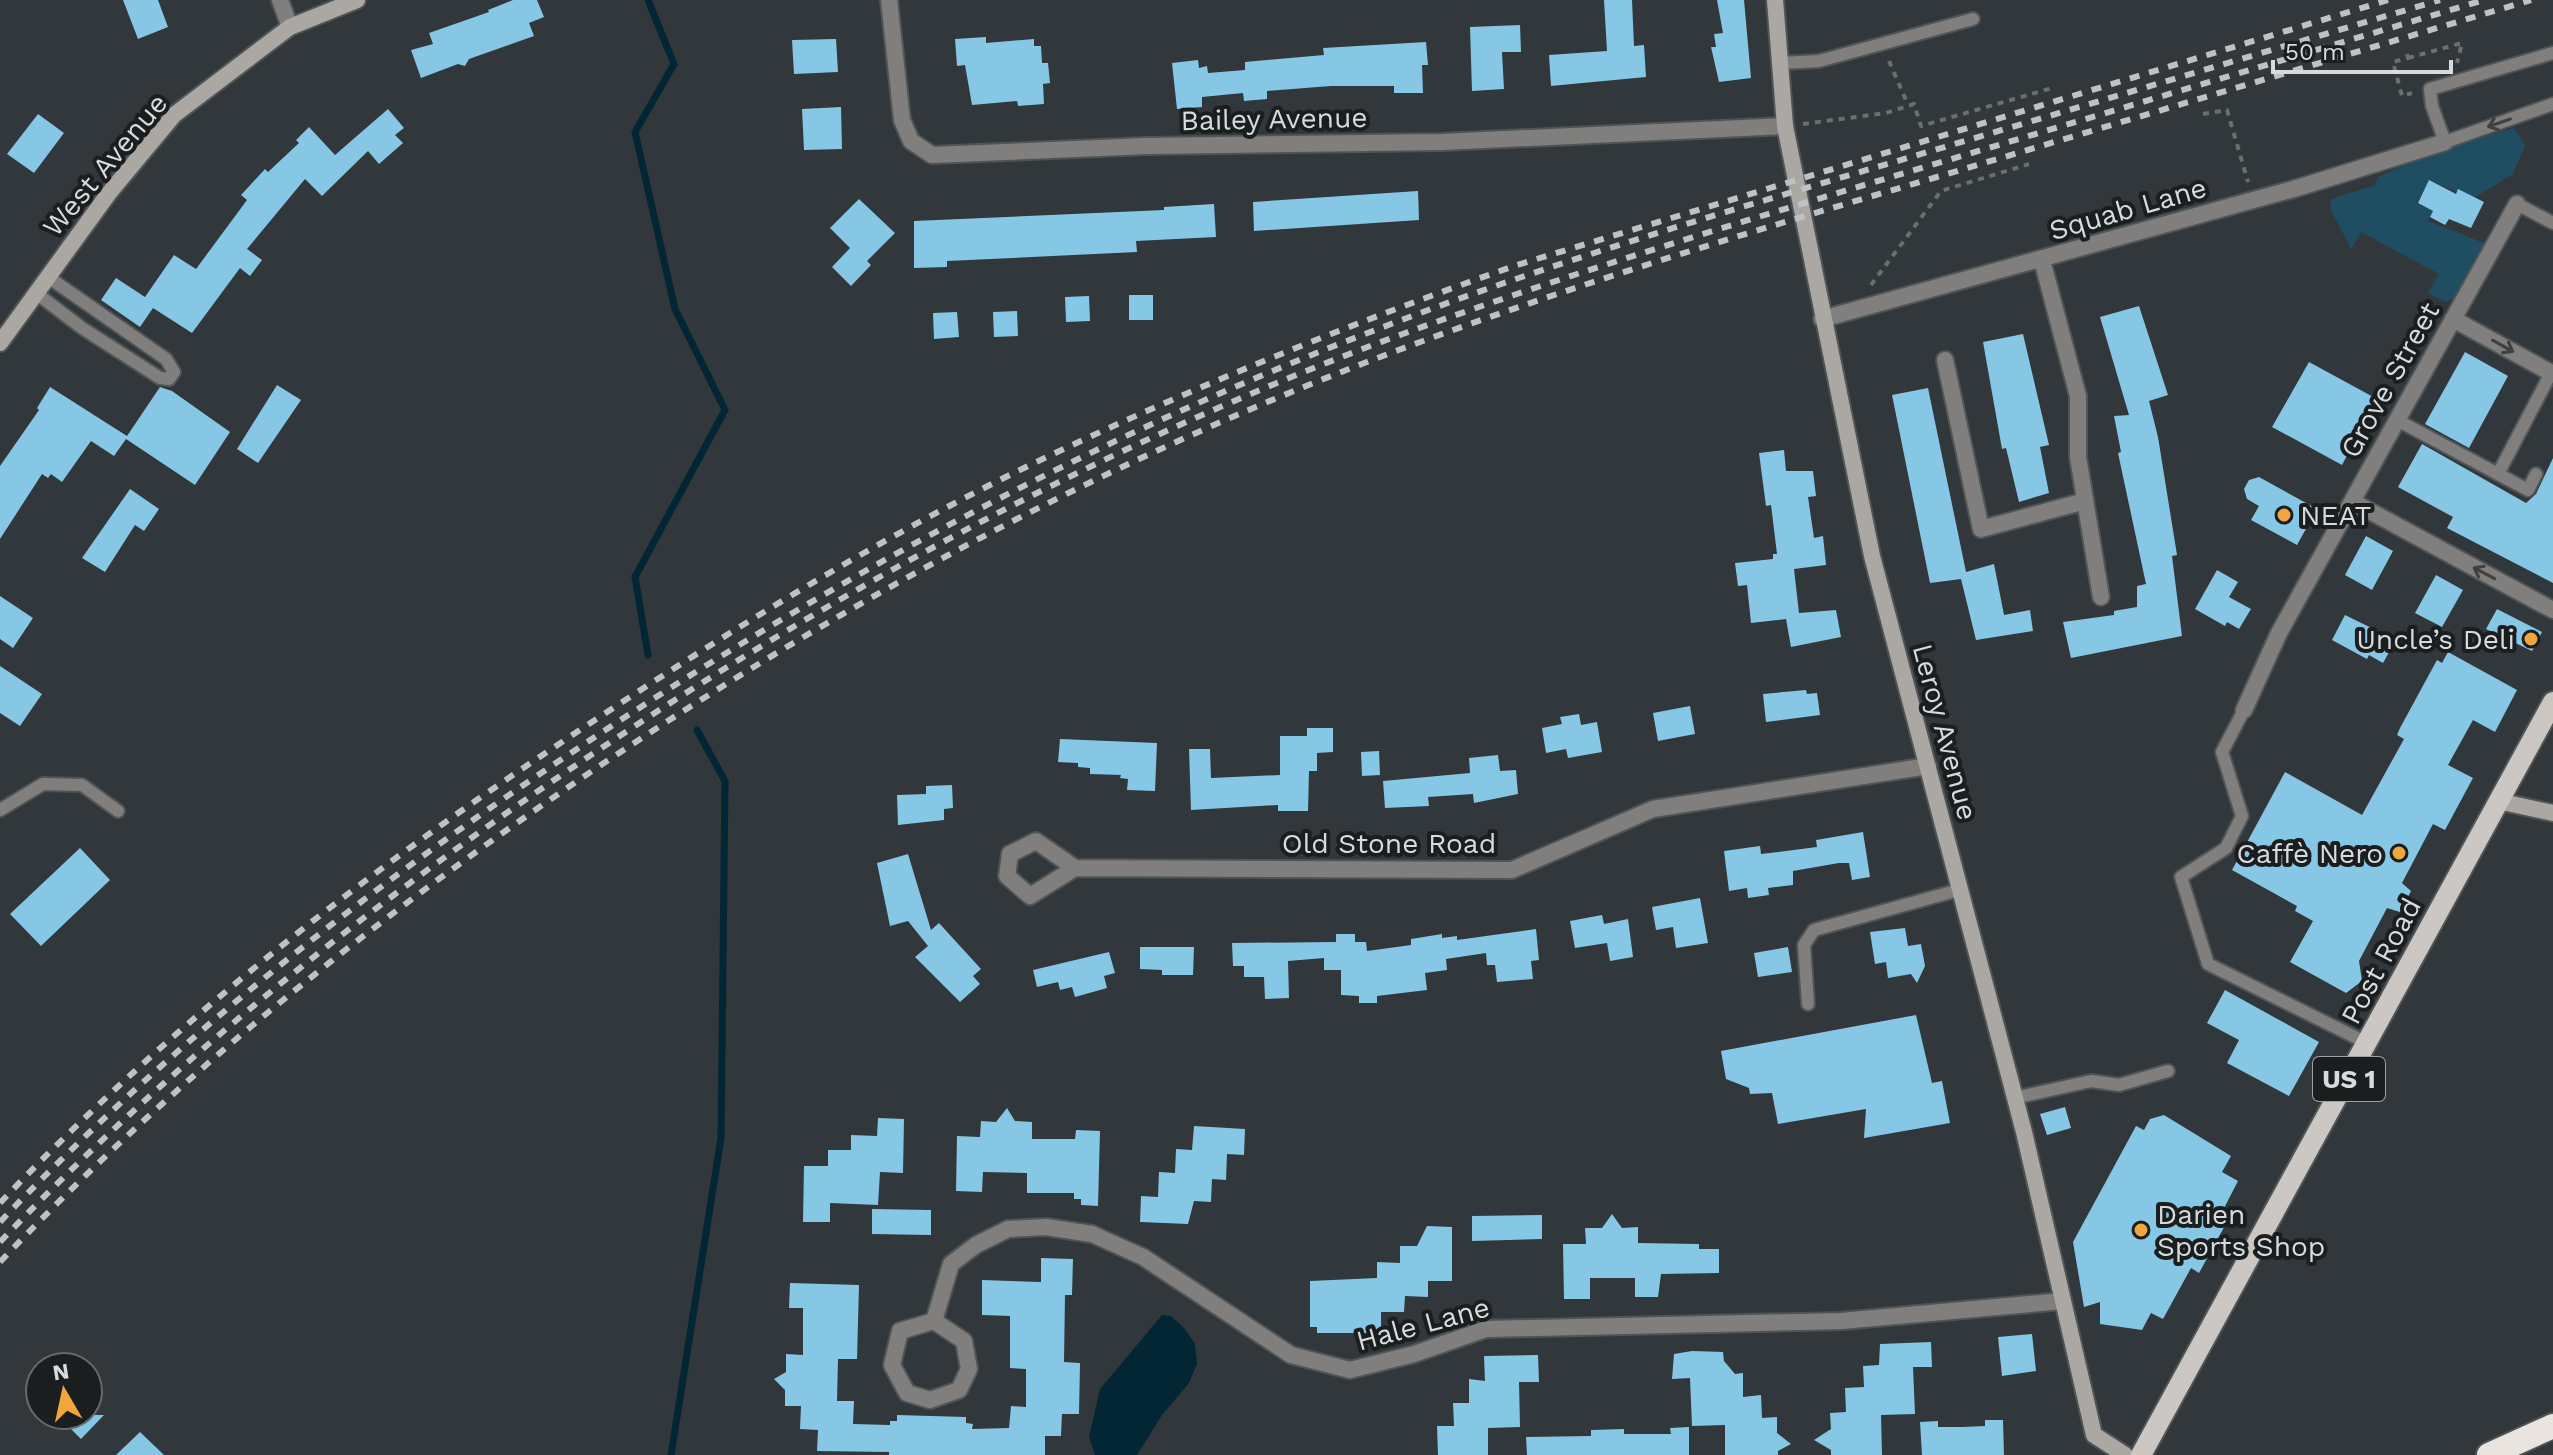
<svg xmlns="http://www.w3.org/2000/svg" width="2553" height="1455" font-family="'Work Sans',sans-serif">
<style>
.green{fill:#1f4e62}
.water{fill:#022634}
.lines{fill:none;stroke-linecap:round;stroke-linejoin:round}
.stream{stroke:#022634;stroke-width:7}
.building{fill:#86c7e6}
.lane-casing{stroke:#4f5557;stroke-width:16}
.street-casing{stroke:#4f5557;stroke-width:20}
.secondary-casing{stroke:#4f5557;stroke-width:20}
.primary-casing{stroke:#4f5557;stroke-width:24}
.highway-casing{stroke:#4f5557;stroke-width:28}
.path{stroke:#6a6f72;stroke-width:4;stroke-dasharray:6 6;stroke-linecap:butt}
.lane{stroke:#817f7d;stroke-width:12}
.street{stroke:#817f7d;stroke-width:16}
.secondary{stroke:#aba8a4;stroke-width:16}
.primary{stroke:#ccc7c3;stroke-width:20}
.highway{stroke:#e9e4de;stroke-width:24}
.rail{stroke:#bec2c4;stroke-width:6;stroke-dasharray:10 10;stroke-linecap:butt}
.oneway{stroke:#3f4040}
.poi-dot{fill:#f0a63f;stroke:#1b1e1f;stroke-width:3}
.labels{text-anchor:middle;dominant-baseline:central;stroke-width:8;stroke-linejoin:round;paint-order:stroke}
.shield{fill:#1b1e1f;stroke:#9fa2a4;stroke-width:2}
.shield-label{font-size:26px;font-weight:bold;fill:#d8dbdd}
.street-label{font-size:28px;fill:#d8dbdd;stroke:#1b1e1f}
.poi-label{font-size:28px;fill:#d8dbdd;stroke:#1b1e1f;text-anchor:start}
</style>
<rect width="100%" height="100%" fill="#31373a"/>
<polygon class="green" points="2514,128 2525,146 2513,174 2474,198 2429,181 2417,203 2433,211 2428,221 2484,243 2454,298 2446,302 2428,293 2439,274 2361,232 2351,249 2330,208 2331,199 2375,185 2378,177 2437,150"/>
<polygon class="water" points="1162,1315 1171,1316 1185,1329 1195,1344 1197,1364 1189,1383 1162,1415 1137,1455 1095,1455 1089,1437 1100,1389"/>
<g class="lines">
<g class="stream">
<polyline points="648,0 674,64 635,132 675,309 725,410 635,577 648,655"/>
<polyline points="671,1455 721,1138 725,781 697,730"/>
</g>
</g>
<g class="building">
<polygon points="123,0 158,0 168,27 138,39"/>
<polygon points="513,0 537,0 544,17 529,23 534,36 469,59 465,66 458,64 421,78 411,50 433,44 429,33 489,12 488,10"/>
<polygon points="1604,0 1632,0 1634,46 1644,45 1646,77 1551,86 1549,55 1607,51"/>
<polygon points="1717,0 1744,0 1751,78 1719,82 1711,47 1716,47 1714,34 1723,33"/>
<polygon points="1520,25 1521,52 1502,52 1504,89 1472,91 1470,27"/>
<polygon points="986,37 986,43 1034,39 1034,46 1041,46 1042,63 1048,63 1050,83 1043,84 1044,104 1018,106 1017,101 972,105 965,65 957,66 955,39"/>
<polygon points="836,39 838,72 794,74 792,40"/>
<polygon points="1426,42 1428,65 1422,65 1423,93 1394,93 1394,86 1331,86 1267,91 1267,99 1244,101 1243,93 1202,97 1202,107 1177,109 1172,63 1198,60 1199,68 1207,66 1208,73 1245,70 1245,62 1324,55 1323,48"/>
<polygon points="841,107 842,149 804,150 802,109"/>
<polygon points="388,109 404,128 395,135 403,143 379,164 368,151 322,196 305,179 247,249 262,260 250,276 240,268 192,333 153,308 140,327 101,300 116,278 145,297 174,255 196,269 247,200 241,195 265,169 268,172 299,143 296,140 309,127 335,155"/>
<polygon points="38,114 64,133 34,173 7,154"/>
<polygon points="2429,180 2456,194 2458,189 2484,202 2471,228 2449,219 2445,225 2430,217 2433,211 2418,203"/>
<polygon points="1418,191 1419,220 1254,231 1253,202"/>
<polygon points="859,199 895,233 867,261 871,265 851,286 832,267 850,248 830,228"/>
<polygon points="1214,204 1216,237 1136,241 1137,252 947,261 947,267 914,268 914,221 1164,210 1164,207"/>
<rect x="1129" y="295" width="24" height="25"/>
<polygon points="1089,296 1090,321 1066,322 1065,297"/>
<polygon points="2139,306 2168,395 2149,401 2158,437 2177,555 2172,556 2182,636 2071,658 2063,622 2114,615 2114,611 2137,607 2137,586 2146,584 2118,453 2121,452 2114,416 2129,415 2100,317"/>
<polygon points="1017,311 1018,336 994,337 993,312"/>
<polygon points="957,312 959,337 934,339 933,313"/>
<polygon points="2023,334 2049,445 2040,447 2049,493 2019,502 2006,448 2002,449 1983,342"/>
<polygon points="2465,352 2508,376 2469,448 2425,424"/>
<polygon points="2309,362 2377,399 2342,465 2272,427"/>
<polygon points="277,385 301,400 258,463 237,449"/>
<polygon points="50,387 127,436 160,387 172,391 230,432 195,485 126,439 114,456 91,441 62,482 51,474 48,478 42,474 0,539 0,466 39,410 37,408"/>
<polygon points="1928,388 1966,572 1994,564 2004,615 2030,610 2033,631 1976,640 1961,579 1930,583 1892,395"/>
<polygon points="2422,444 2526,503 2536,494 2553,458 2553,583 2447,528 2453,517 2398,487"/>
<polygon points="1784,450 1786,471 1813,471 1816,496 1808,497 1814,538 1823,536 1826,565 1794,569 1799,613 1836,610 1841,637 1791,647 1786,619 1751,623 1747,585 1738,586 1735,563 1773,559 1773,554 1777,554 1771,505 1766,506 1759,453"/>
<polygon points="2259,477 2317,509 2297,545 2251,520 2259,506 2247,499 2244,489 2249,480"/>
<polygon points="130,489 159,509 144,531 135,525 105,572 82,558"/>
<polygon points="2366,536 2393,551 2372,590 2345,575"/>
<polygon points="2217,570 2238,582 2229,597 2251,609 2239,629 2227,622 2225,626 2195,609"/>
<polygon points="2436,575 2463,590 2442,627 2415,613"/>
<polygon points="0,596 33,618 13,648 0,639"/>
<polygon points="2497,609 2542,632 2532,651 2486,629"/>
<polygon points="2345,615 2396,640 2383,663 2369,655 2367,659 2332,640"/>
<polygon points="2448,652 2517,690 2495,732 2473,720 2448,765 2473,778 2445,830 2433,824 2402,883 2411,891 2400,912 2387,908 2359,961 2362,981 2346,993 2290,962 2313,921 2295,911 2297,906 2232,870 2285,772 2362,815 2404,739 2397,735 2400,728 2437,660 2442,663"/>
<polygon points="0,666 42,694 20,726 0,713"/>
<polygon points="1806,690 1807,694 1817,693 1820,715 1766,722 1763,694"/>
<polygon points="1690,706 1695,734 1658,741 1653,713"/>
<polygon points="1579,714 1581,725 1597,722 1602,752 1568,758 1566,749 1546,753 1542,728 1562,724 1560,717"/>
<polygon points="1307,728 1333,728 1333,752 1317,753 1317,771 1309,771 1308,811 1278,811 1278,805 1191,810 1189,749 1210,749 1211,778 1280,775 1280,736 1307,736"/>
<polygon points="1060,739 1157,743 1155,791 1127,790 1128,779 1120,778 1121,775 1090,774 1090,768 1078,767 1078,763 1058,762"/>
<polygon points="1379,751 1380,775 1362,776 1361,752"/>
<polygon points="1498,755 1500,771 1516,770 1518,794 1474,803 1473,794 1428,797 1429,806 1385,808 1383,781 1470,773 1469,758"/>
<polygon points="952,785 953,808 944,809 944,820 898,825 897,795 926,794 926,786"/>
<polygon points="1863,832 1870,877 1852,880 1849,863 1839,863 1793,871 1793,885 1768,888 1769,895 1748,898 1747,888 1729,891 1724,851 1760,846 1761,854 1817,847 1816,840"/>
<polygon points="80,848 110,880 41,946 10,914"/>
<polygon points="908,854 931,930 939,923 981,969 973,976 980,984 960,1002 915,957 928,946 908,921 890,926 877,863"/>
<polygon points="1700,898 1708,943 1676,948 1673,927 1656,930 1652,907"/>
<polygon points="1602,915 1604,924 1628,919 1633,957 1610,961 1607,943 1575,948 1570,921"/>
<polygon points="1905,928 1908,946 1921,944 1925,966 1917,983 1911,974 1888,978 1886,962 1875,964 1870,932"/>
<polygon points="1536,929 1539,960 1531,961 1533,979 1497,982 1495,965 1487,965 1486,953 1446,959 1447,970 1425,973 1427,990 1377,996 1377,1003 1359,1003 1359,996 1341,995 1341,970 1324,970 1324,958 1288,961 1289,998 1265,999 1264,977 1244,977 1244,966 1233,966 1232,943 1336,942 1336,934 1355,934 1355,942 1366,942 1367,951 1411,945 1411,939 1442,934 1442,938 1457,936 1457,940"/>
<polygon points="1140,947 1194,947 1193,975 1162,975 1162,970 1140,969"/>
<polygon points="1788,947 1792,972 1758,977 1754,953"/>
<polygon points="1109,952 1115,973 1104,976 1107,988 1075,997 1072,987 1060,990 1058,982 1037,987 1033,970"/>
<polygon points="2225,990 2319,1042 2289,1096 2227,1063 2239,1040 2207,1023"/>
<polygon points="1916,1015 1932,1083 1942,1081 1950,1123 1864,1138 1866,1109 1778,1124 1772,1093 1750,1094 1749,1088 1726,1079 1721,1051"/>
<polygon points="2065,1107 2071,1128 2047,1135 2040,1114"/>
<polygon points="1007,1108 1015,1121 1032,1122 1032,1139 1075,1139 1076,1130 1100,1131 1098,1206 1081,1205 1081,1199 1074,1199 1074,1193 1027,1193 1027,1173 983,1172 982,1192 956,1191 957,1136 980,1137 981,1121 996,1122"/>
<polygon points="2164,1115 2231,1156 2222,1172 2238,1181 2220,1216 2228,1220 2199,1273 2191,1268 2163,1319 2151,1313 2142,1330 2100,1324 2100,1302 2084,1307 2073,1242 2136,1126 2144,1130 2150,1119"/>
<polygon points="878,1118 904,1119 903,1173 880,1172 878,1205 830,1203 830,1222 803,1222 804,1166 828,1166 828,1150 851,1150 851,1135 877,1136"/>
<polygon points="1194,1126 1245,1129 1244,1155 1227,1154 1226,1180 1212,1179 1211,1202 1194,1201 1188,1224 1140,1222 1141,1196 1158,1197 1159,1172 1175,1173 1176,1149 1192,1150"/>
<polygon points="872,1209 931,1210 931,1235 872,1234"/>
<polygon points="1612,1214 1622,1228 1638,1227 1638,1243 1699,1244 1699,1249 1719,1249 1719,1273 1661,1274 1658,1297 1635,1297 1635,1278 1590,1278 1590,1299 1564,1299 1563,1244 1586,1244 1585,1228 1602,1228"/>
<polygon points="1542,1215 1542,1239 1472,1241 1472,1216"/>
<polygon points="1427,1226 1452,1227 1452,1281 1428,1281 1428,1297 1405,1296 1404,1312 1381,1312 1381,1333 1317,1333 1317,1327 1310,1327 1310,1281 1377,1278 1377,1262 1400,1263 1400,1246 1417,1246"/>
<polygon points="1041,1258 1073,1259 1072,1295 1065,1295 1064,1362 1080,1363 1079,1414 1062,1414 1061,1436 1045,1436 1045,1455 889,1455 889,1452 817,1451 818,1430 800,1429 801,1406 785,1406 785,1390 774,1379 786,1372 786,1354 803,1355 803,1308 789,1308 790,1283 859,1285 857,1359 838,1359 837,1401 854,1401 853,1424 890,1425 890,1421 897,1421 897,1415 966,1417 966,1423 973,1424 972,1429 1009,1428 1011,1406 1026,1407 1026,1369 1010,1368 1010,1316 982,1315 982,1280 1041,1282"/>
<polygon points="2032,1334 2036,1371 2002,1376 1998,1337"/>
<polygon points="1931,1342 1932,1367 1913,1367 1915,1414 1881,1415 1882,1455 1831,1455 1831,1450 1814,1440 1831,1429 1830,1413 1846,1412 1845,1388 1864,1387 1863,1366 1879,1365 1880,1344"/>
<polygon points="1692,1351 1723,1352 1724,1361 1735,1374 1743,1373 1743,1397 1761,1395 1762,1418 1777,1417 1777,1433 1791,1444 1778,1451 1778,1455 1725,1455 1725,1425 1692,1426 1690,1378 1672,1379 1674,1354"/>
<polygon points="1538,1355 1539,1382 1519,1382 1520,1427 1488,1428 1488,1455 1438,1455 1437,1426 1454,1426 1453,1403 1469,1403 1469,1379 1485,1381 1484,1356"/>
<polygon points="57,1415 104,1415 81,1439"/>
<polygon points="1985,1420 2003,1420 2004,1455 1922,1455 1920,1422 1938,1421 1938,1427 1962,1427 1985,1426"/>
<polygon points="1689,1427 1689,1455 1527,1455 1526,1437 1591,1436 1591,1430 1624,1429 1624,1434 1671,1434 1670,1428"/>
<polygon points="140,1432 164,1455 116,1455"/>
</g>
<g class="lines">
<g class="lane-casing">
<g id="lane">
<polyline points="2553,53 2430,89 2432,106 2445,142 2553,104"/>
<polyline points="1781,63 1819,61 1973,19"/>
<polyline points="2517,204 2553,223"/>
<polyline points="36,293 82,328 160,378 169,379 174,372 166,359 48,277"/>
<polyline points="2397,420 2498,474 2551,373"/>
<polyline points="2498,474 2528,490 2536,474"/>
<polyline points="2244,710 2222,752 2242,816 2226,848 2181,877 2208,964 2369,1044"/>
<polyline points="0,810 43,784 82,785 118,811"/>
<polyline points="1808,1004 1804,945 1814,930 1959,890"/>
<polyline points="2014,1098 2091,1081 2119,1085 2168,1071"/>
</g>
</g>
<g class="street-casing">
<g id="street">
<polyline points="280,0 290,27"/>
<polyline points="889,0 902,120 911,141 932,155 1146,146 1442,142 1785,126"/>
<polyline points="2042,260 2078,396 2078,457 2101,597"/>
<polyline points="1822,319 2297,188 2445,142"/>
<polyline points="2453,319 2553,374"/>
<polyline points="1945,360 1981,529 2085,501"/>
<polyline points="2353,502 2553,610"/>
<polyline points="2244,710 2279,633 2517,204"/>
<polyline points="1075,868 1036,841 1010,854 1007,876 1030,896 1075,868 1512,870 1653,809 1928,766"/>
<polyline points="934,1321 900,1331 892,1365 907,1393 930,1400 959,1390 969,1369 964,1341 934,1321 951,1264 976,1245 1008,1229 1046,1227 1092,1234 1143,1257 1291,1355 1350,1370 1414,1354 1486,1329 1841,1321 2063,1301"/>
</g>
</g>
<g class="secondary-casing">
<g id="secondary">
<polyline points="1775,0 1785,126 1872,556 2024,1132 2094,1435 2125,1455"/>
<polyline points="0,343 109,193 174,115 290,27 357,0"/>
<polyline points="2498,801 2553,813"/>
</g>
</g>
<g class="primary-casing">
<polyline id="primary" points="2141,1455 2553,702"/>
</g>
<g class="highway-casing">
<polyline id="highway" points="2489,1455 2553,1426"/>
</g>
<g class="path">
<polyline points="2407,54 2408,58 2393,62 2402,96 2412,93"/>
<polyline points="2408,58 2462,43 2457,63"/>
<polyline points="1889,61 1908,105"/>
<polyline points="2203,114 2227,110 2248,182"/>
<polyline points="1803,124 1886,113 1914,104 1921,126 2052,88"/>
<polyline points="1871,285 1941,191 2029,164"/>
</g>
<use href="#lane" class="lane"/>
<use href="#street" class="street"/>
<use href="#secondary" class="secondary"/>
<use href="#primary" class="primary"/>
<use href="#highway" class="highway"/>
<g class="rail">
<path d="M0 1203C163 1031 354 881 550 750 702 648 860 548 1024 468 1185 390 1349 324 1517 265L2388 0"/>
<path d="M0 1222C169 1044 364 891 568 755 822 584 1091 438 1378 329 1546 264 1721 213 1894 162 2076 108 2258 54 2440 0"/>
<path d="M0 1242C176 1057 377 899 588 757 838 589 1106 444 1389 339 1566 274 1747 220 1928 166 2113 111 2299 55 2484 0"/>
<path d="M0 1262C179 1073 383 912 598 767 845 601 1109 459 1388 354 1568 286 1753 231 1937 177 2135 118 2333 59 2531 0"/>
</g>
</g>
<defs><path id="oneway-shaft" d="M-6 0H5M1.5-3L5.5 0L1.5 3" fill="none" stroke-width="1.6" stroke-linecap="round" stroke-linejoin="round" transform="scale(2)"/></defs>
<g class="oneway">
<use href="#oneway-shaft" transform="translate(2499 123) rotate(161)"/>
<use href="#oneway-shaft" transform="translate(2503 346) rotate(29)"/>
<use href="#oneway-shaft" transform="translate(2484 573) rotate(-152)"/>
</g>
<g class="poi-dot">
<circle cx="2284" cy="515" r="8"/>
<circle cx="2531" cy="639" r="8"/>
<circle cx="2399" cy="853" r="8"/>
<circle cx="2141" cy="1230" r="8"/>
</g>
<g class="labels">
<rect class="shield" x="2313" y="1057" width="72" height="44" rx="6"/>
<g class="shield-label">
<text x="2349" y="1079">US 1</text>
</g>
<g class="street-label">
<text transform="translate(1274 119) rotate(-1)">Bailey Avenue</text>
<text transform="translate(105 165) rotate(-50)">West Avenue</text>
<text transform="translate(2128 209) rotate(-16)">Squab Lane</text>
<text transform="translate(2390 380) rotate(-61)">Grove Street</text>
<text transform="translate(1945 732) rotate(75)">Leroy Avenue</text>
<text x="1389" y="843">Old Stone Road</text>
<text transform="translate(2381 961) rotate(-62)">Post Road</text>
<text transform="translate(1423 1324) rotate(-15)">Hale Lane</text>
</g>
<g class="poi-label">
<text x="2300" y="515">NEAT</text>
<text x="2515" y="639" text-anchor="end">Uncle’s Deli</text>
<text x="2383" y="853" text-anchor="end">Caffè Nero</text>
<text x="2157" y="1214">Darien<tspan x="2157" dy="32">Sports Shop</tspan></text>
</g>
</g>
<g transform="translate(64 1391) rotate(351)"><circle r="38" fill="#1b1e1f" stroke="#676a6b" stroke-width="2"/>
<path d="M0-6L14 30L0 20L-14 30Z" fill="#f0a63f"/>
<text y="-12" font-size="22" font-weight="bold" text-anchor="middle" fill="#d8dbdd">N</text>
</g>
<path d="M2273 60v12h178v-12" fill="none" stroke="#d8dbdd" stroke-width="4"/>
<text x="2285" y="60" font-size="24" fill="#d8dbdd" stroke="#1b1e1f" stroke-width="6" paint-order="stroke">50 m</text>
</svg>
